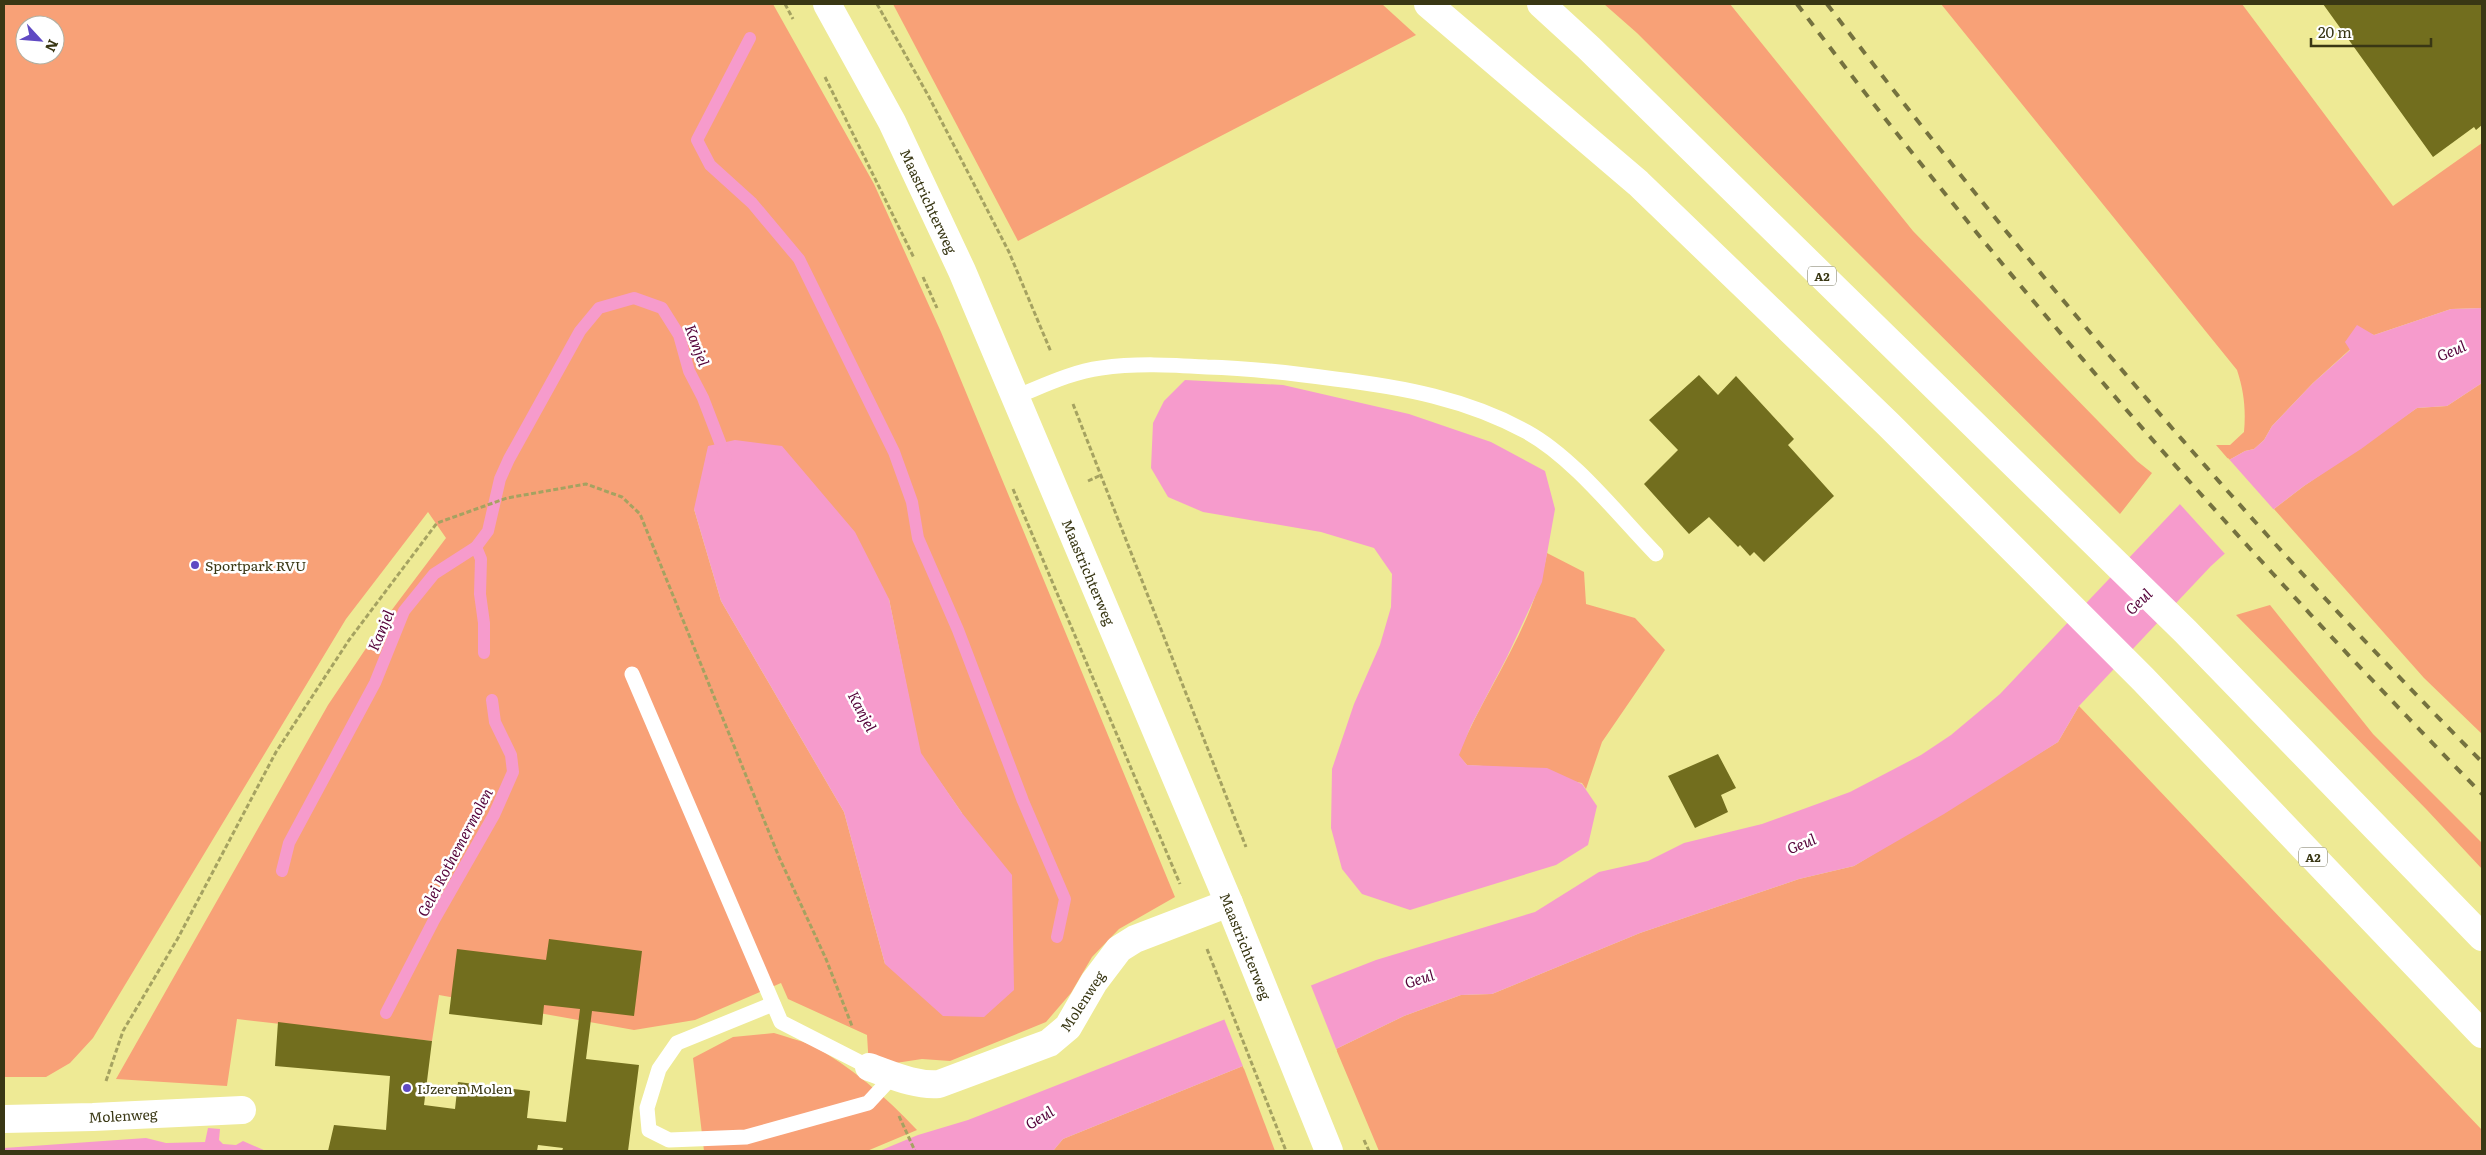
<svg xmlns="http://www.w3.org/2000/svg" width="2486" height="1155" font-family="Literata,serif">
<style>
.green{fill:#f8a177;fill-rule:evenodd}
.water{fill:#f69bcc}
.pier{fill:#eeea95}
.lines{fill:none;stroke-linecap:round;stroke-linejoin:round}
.stream{stroke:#f69bcc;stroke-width:12}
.building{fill:#726e1e}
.path{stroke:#a5a261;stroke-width:3;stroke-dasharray:5 2.5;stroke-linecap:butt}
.lane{stroke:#fff;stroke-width:15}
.street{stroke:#fff;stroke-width:28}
.secondary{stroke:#fff;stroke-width:28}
.highway{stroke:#fff;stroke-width:28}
.rail{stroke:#75723f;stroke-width:4;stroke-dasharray:9 9;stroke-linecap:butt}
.poi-dot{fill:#604ac3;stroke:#fff;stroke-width:2}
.labels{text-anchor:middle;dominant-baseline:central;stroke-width:5;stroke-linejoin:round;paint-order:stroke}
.shield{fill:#fff;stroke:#74735a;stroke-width:1}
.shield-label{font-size:12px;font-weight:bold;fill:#393714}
.street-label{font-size:14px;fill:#393714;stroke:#fff}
.poi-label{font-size:14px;fill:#393714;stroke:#fff;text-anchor:start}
.water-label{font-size:15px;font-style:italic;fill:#55033a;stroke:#fff}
</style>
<rect width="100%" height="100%" fill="#eeea95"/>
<g class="green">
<path d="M4 4H773L874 184 941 332 1175 897 1119 929 1092 957 1071 993 1046 1022 950 1061 922 1059 869 1067 867 1035 788 999 781 983 695 1020 634 1030 439 995 432 1041 237 1019 227 1086 116 1079 328 705 391 611 446 538 428 512 346 619 93 1038 70 1063 46 1077H4ZM25 25H55V55H25ZM694 509 889 599 920 753 962 813 885 964 844 812 721 601Z"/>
<polygon points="893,4 1382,4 1416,35 1018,241"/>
<polygon points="1604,4 1730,4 1913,231 2137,461 2152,473 2120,514 1637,33"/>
<path d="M1941 4H2242L2393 206 2482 143V308L2451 309 2374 335 2368 333 2313 383 2272 426 2264 440 2254 449 2245 451 2229 460 2216 445H2230L2244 432C2246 410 2244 391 2237 370Z"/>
<polygon points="2482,383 2482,734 2424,678 2274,509 2304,486 2417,408 2447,406"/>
<path d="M1547 553 1584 572 1586 604 1635 618 1665 650 1602 742 1586 789 1582 783 1499 767 1467 765 1458 755C1486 688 1534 626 1547 553Z"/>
<polygon points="2270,605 2373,734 2482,843 2482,869 2427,810 2236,615"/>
<polygon points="2079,706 2482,1130 2482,1151 1379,1151 1336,1049 1404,1016 1461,995 1492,994 1640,933 1799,879 1854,866 2058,742"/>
<path d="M774 1033C786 1037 799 1040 811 1045 851 1066 886 1097 917 1130L867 1151H704L693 1058 733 1037Z"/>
<polygon points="1243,1066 1275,1151 1053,1151 1063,1139"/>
</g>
<g class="water">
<polygon points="2482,308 2482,383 2447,406 2417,408 2361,449 2304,486 2274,509 2211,566 2079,706 2058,742 1944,814 1854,866 1799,879 1640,933 1492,994 1461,995 1404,1016 1336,1049 1243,1066 1063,1139 1053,1151 879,1151 918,1135 968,1120 1376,960 1535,912 1599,872 1648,861 1684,843 1762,824 1850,792 1921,755 1951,735 2000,694 2180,504 2229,460 2245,451 2254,449 2264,440 2272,426 2313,383 2350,350 2345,342 2357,325 2374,335 2451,309"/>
<polygon points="1185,380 1283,385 1409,414 1491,442 1545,471 1555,509 1542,582 1507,657 1471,726 1459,755 1467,765 1547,768 1582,784 1597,806 1588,845 1556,865 1410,910 1362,894 1342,869 1331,828 1332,769 1354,704 1380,645 1391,607 1392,574 1374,548 1321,532 1203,512 1168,497 1151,468 1153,423 1164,401"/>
<polygon points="735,440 782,446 855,532 889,599 921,753 962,813 1012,875 1014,990 984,1017 943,1016 885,964 844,812 721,601 694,509 708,446"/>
<polygon points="208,1128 220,1129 219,1140 223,1144 236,1145 243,1141 266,1151 4,1151 4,1148 146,1138 166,1143 205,1142"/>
</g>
<g class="pier">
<polygon points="2228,458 2275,511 2226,555 2178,502"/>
<polygon points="1310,983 1337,1051 1244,1069 1223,1016"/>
</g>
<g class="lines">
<g class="stream">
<polyline points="750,38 697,140 710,165 752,203 799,259 894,452 912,502 918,538 958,630 1023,801 1065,899 1057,937"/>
<polyline points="476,547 481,559 480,594 484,623 484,653"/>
<polyline points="282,871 289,843 375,683 404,611 434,574 476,547 488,531 500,479 509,459 580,331 599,308 634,298 662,308 679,335 689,371 703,398 726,458"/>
<polyline points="386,1013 434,920 494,815 513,772 511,755 495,722 492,700"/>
</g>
</g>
<g class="building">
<polygon points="2323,4 2482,4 2482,125 2476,130 2474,127 2433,157"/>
<polygon points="1699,375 1718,395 1736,376 1794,439 1788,445 1834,496 1764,562 1754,552 1750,556 1740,545 1738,547 1709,517 1689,534 1644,484 1678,450 1649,420"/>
<polygon points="1718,754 1736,788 1721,795 1728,812 1695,828 1668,776"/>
<polygon points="549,939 642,951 634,1016 592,1011 586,1059 639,1065 628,1151 562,1151 563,1148 538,1145 537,1151 328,1151 334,1125 386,1130 390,1076 275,1066 278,1022 432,1041 424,1105 455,1109 458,1082 530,1091 527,1118 566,1122 580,1009 544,1005 542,1025 449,1014 457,949 546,960"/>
</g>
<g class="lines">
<g class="path">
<polyline points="785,4 793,19"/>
<polyline points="877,4 929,97 1009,252 1051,352"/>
<polyline points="825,77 914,258"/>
<polyline points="923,277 937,308"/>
<polyline points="1073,404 1246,847"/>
<polyline points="1088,481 1101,475"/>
<polyline points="1013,489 1180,884"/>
<polyline points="1207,949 1286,1151"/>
<polyline points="106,1081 123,1031 178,938 276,752 349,640 437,523 507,498 586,484 622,497 640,514 779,857 826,959 852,1026"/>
<polyline points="899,1116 915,1151"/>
<polyline points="1364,1140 1369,1151"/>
</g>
<g class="lane">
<path d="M1015 397C1043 386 1071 372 1101 368 1136 363 1172 365 1207 367 1250 368 1292 373 1335 379 1402 387 1467 399 1527 432 1574 458 1618 515 1656 554"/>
<polyline points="632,674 781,1022 869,1067"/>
<polyline points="773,1004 677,1043 659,1069 647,1108 649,1130 669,1140 746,1137 868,1103 893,1076"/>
</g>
<g class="street">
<path d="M869 1067C892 1075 915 1086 939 1084L1049 1043 1068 1027 1094 982 1119 949 1135 939 1229 903"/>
<polyline points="4,1119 93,1117 242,1110"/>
</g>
<polyline class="secondary" points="827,4 892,122 962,271 1229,903 1329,1151"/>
<g class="highway">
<polyline points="1428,4 1638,183 1889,425 2143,679 2482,1034"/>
<polyline points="1541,4 1589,48 2185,631 2482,937"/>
</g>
<g class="rail">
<path d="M1797 4C2007 283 2238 545 2482 794"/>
<path d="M1827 4C2029 269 2247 525 2482 762"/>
</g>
</g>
<g class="poi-dot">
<circle cx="195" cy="565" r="5"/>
<circle cx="407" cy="1088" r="5"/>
</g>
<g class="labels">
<g class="shield">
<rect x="1808" y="266.5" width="28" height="19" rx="4"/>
<rect x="2299" y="847.5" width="28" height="19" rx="4"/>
</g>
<g class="shield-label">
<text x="1822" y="276">A2</text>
<text x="2313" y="857">A2</text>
</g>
<g class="street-label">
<text transform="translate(929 201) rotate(65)">Maastrichterweg</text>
<text transform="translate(1089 572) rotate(67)">Maastrichterweg</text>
<text transform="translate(1246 946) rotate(68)">Maastrichterweg</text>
<text transform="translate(1082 1001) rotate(-57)">Molenweg</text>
<text transform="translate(123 1115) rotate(-3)">Molenweg</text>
</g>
<g class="poi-label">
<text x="205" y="565">Sportpark RVU</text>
<text x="417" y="1088">IJzeren Molen</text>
</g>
<g class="water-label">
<text transform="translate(698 345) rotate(70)">Kanjel</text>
<text transform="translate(2451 350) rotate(-23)">Geul</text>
<text transform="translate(2138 601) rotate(-44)">Geul</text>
<text transform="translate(380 630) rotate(-67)">Kanjel</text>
<text transform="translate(863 711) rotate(62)">Kanjel</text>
<text transform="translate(1801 843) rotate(-22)">Geul</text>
<text transform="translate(454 852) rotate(-62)">Gelei Rothemermolen</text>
<text transform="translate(1419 978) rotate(-18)">Geul</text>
<text transform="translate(1039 1117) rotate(-31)">Geul</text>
</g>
</g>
<rect width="2486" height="1155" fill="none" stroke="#393714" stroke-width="10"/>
<g transform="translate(40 40) rotate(116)"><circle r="24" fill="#ffffff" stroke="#b0afa1"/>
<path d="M0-4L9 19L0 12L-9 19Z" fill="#604ac3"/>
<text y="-8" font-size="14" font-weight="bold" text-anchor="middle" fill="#393714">N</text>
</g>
<path d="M2311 38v8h120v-8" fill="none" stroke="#393714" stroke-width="2.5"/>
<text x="2318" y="38" font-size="15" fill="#393714" stroke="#ffffff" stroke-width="4" paint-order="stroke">20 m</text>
</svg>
